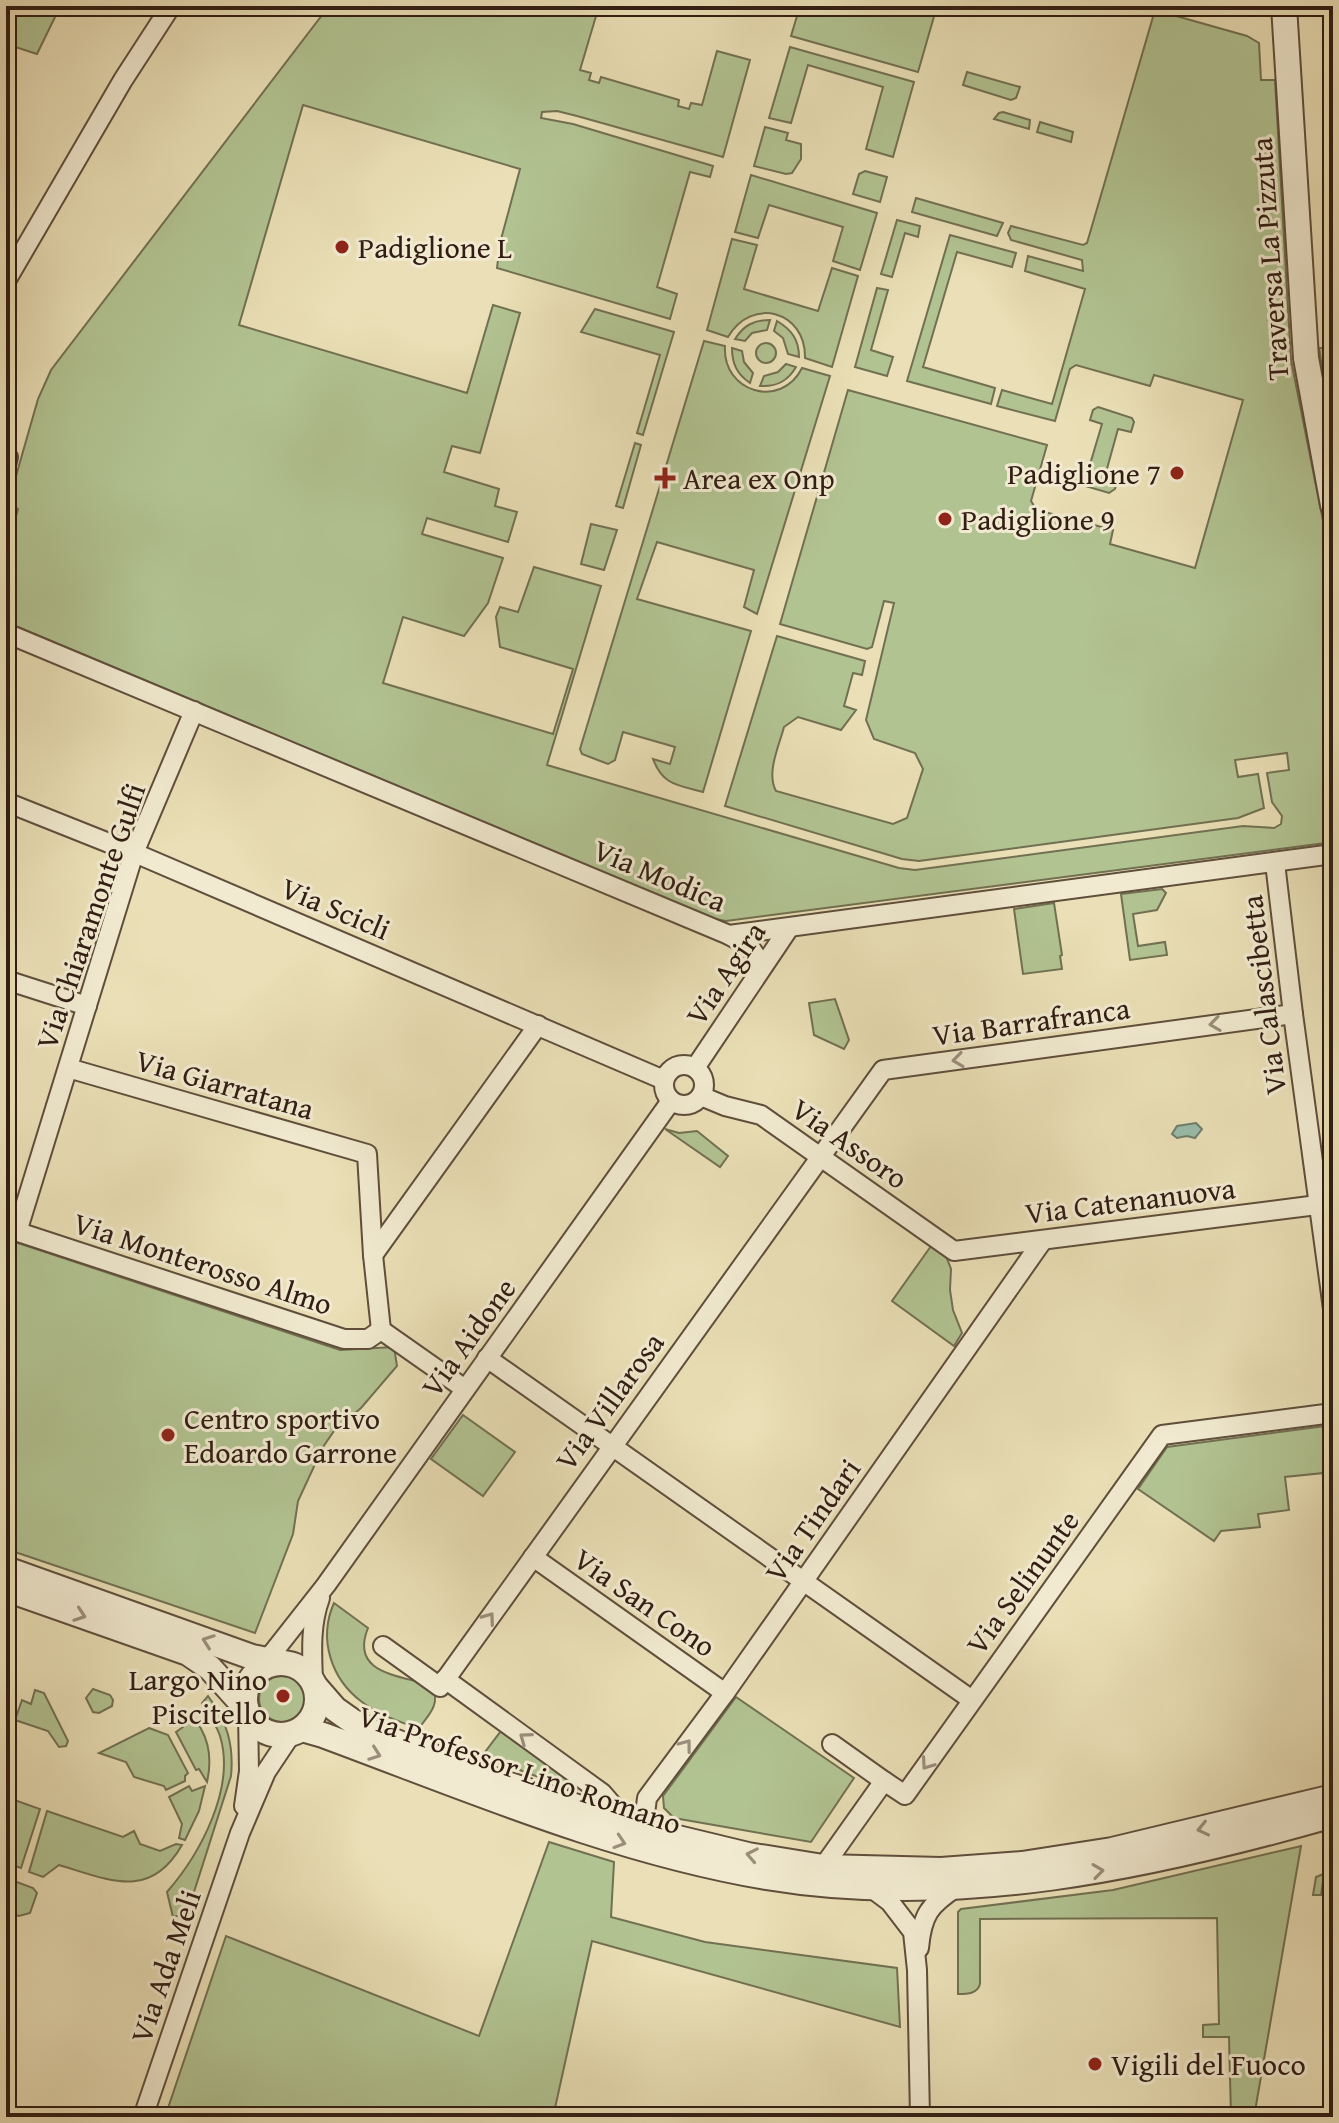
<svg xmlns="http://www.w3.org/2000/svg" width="1339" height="2123" font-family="'Gentium Book Plus',serif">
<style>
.green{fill:#b2c392;stroke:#727052;stroke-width:2}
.water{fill:#98bdab;stroke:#6f7d6e;stroke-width:2}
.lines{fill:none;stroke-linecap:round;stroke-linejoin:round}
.minor-casing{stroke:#5f4e3c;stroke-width:22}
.tertiary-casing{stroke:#5f4e3c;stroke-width:28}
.minor{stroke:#f1ead0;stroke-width:18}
.tertiary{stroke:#f1ead0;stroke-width:24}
.oneway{stroke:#9b8e7b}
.poi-dot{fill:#8f2418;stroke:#f1ead0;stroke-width:3}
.labels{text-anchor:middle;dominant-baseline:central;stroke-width:6;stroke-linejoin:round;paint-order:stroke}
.poi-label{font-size:30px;fill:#311d13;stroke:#f1ead0;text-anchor:start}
.street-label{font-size:30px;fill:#311d13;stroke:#f1ead0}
</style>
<rect width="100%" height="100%" fill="#eadfb6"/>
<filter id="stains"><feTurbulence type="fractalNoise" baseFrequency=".0025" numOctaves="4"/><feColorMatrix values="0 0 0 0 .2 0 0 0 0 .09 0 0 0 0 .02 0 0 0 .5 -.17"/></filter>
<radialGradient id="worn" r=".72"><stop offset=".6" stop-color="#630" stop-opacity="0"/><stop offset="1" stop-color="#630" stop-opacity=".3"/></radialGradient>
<g class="green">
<polygon points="6,6 43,6 57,13 37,54 6,44"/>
<path d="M329 6H599L580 70 591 73 589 80 599 83 601 77 679 100 678 106 689 109 691 103 702 105 717 51 750 60 723 157 577 116 557 111 542 112 541 118 573 124 713 166 710 177 690 172 657 287 677 294 670 319 497 268 500 243 520 169 303 105 239 325 467 393 493 305 520 313 480 453 452 446 444 472 499 489 495 506 517 512 508 542 427 518 422 534 503 558 488 603 464 636 403 617 383 683 553 734 573 669 500 647 496 617 500 607 518 612 534 567 601 586 547 765 899 868 915 870 1243 826 1274 828 1281 824 1282 816 1272 802 1267 773 1289 770 1287 753 1235 760 1238 777 1258 774 1264 808 1238 818 919 861 902 859 725 806 777 636 865 661 862 675 853 673 844 706 856 710 841 730 798 717 784 727C779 746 766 773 776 791L893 824 907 818 923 769 915 753 874 739 866 720 894 603 884 601 872 647 867 649 780 624 848 390 1047 445 1031 501 1037 510 1113 530 1110 544 1195 568 1243 400 1154 375 1150 386 1076 365 1070 369 1055 421 997 406 1002 390 1052 404 1085 289 1025 271 1028 256 1083 271 1082 260 1011 240 1008 233 1011 226 1083 245 1087 243 1155 10 1247 36 1259 43 1261 80H1275L1291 360 1333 571V842L726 921 715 919 6 622V552L18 509 8 504 38 399 51 370Z"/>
<polygon points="800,6 937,6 918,72 791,36"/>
<polygon points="790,47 914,82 893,157 866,149 883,87 808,65 791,123 769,118"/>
<polygon points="967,72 1020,87 1016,98 1011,100 963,85"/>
<polygon points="1003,112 1030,120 1029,129 994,119 999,113"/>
<polygon points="1040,122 1073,132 1071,142 1037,132"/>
<polygon points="765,127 788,133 786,140 801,144 801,159 792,173 786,174 754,166"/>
<polygon points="865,171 887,177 880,202 853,194 859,174"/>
<polygon points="751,175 877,213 860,270 833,261 843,227 769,205 758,238 735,232"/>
<polygon points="916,198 1003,223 997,236 912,212"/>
<polygon points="897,220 920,226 918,237 905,233 892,277 881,274"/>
<polygon points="950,235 1016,253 1012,267 957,252 923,367 995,388 991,404 907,381"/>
<path d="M732 239 757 245 744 289 818 311 832 268 858 276 832 367 805 358C806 311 752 296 728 337L707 330Z"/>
<polygon points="877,288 888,290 871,350 893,357 887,376 855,367"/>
<polygon points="595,309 674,332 643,435 637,433 660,355 581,332"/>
<path d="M770 320 767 330 752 333 745 341 735 339C744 325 754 320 770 320Z"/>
<path d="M777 321C792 330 799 340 799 357L788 354 783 338 774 331Z"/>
<path d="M704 341 725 346C722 392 781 410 802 368L830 376 757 614 744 607 754 570 657 542 637 599 751 631 703 792C679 785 663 786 653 759L670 764 675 747 623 732 615 760 608 764 582 754 580 749Z"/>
<circle cx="766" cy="353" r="10"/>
<path d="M732 348 742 351 744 362 753 373 750 383C737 374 732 364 732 348Z"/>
<polygon points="1319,348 1333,348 1333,443"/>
<path d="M786 364 796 367C788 381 777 387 760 386L764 376 778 372Z"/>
<polygon points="1098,407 1132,418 1134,422 1131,432 1118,429 1105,476 1117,481 1115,489 1109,493 1075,483 1073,478 1076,469 1088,471 1102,424 1090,420 1093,410"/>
<polygon points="635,443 641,445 623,508 616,506"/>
<polygon points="591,524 617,530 604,570 581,564"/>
<polygon points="1162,889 1166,893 1157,910 1133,914 1138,946 1165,942 1167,955 1130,960 1121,894"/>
<polygon points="1054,903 1062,955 1060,956 1062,969 1023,974 1014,909"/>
<polygon points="835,999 849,1040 844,1049 814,1035 809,1003"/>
<polygon points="665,1129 679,1133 697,1131 728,1156 720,1167"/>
<polygon points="6,1239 340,1350 394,1347 397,1366 361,1408 334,1431 323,1447 298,1501 293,1534 255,1633 6,1549"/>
<polygon points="931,1246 946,1256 951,1269 950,1290 953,1310 962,1333 954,1346 892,1301"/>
<polygon points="463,1415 515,1452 483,1496 431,1459"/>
<polygon points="1333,1425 1333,1472 1285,1477 1289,1510 1258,1514 1260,1527 1221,1531 1214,1541 1138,1489 1167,1447"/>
<path d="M334 1603 368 1628C349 1675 402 1675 432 1686 441 1704 429 1715 418 1729 400 1721 378 1715 362 1702 331 1679 318 1639 334 1603Z"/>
<circle cx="282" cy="1699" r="23"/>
<polygon points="93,1689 110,1695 113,1700 112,1706 99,1713 93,1712 86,1698"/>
<polygon points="35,1690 44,1693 68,1741 66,1746 59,1747 48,1731 15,1720 22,1700 31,1704"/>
<path d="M208 1696C227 1721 234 1745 231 1776L187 1914 173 1917 167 1892C200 1854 236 1788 220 1736 216 1724 209 1714 202 1703Z"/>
<polygon points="736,1697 854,1778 811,1842 674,1818 664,1808 663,1796"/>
<path d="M189 1712C208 1733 213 1755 207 1782L199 1769 196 1770 176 1732 183 1727 179 1719Z"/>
<polygon points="149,1728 168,1735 188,1773 185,1776 185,1781 166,1790 164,1786 134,1777 126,1762 99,1753"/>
<polygon points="501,1731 578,1786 576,1791 482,1756"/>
<polygon points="189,1786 192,1791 205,1786 199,1811 185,1840 179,1838 182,1824 169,1797"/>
<polygon points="6,1797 40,1809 21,1868 6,1863"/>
<path d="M47 1811 123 1837 134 1831 140 1844 160 1851 176 1844 182 1845C150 1901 109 1880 59 1865L43 1877 29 1872Z"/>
<polygon points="549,1842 614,1862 611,1917 705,1942 897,1968 900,2027 592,1941 553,2117 165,2117 226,1936 479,2036"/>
<path d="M1301 1846 1254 2117H1164L1231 2116 1229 2037H1203V2025L1219 2024 1217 1918 980 1919V1984C977 1994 968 1994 958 1994V1912L961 1909 1113 1890Z"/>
<polygon points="1333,1870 1333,1882 1323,1881 1321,1895 1313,1895 1316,1877"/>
<polygon points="6,1878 33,1888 37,1893 30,1913 19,1916 6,1912"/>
</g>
<polygon class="water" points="1196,1123 1202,1129 1195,1138 1187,1136 1177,1138 1172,1134 1177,1126"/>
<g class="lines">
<g class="minor-casing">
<g id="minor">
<polyline points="6,281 123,80 171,6"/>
<polyline points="6,456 8,457 6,465"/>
<polyline points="6,633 729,935 1333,854"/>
<polyline points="6,802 144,857 664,1080"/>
<polyline points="1275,863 1293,1014 1333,1309"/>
<polyline points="729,935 749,946 763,966"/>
<polyline points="6,980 87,1006"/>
<circle cx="684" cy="1085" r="20"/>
<polyline points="68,1068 367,1154 373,1255 381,1330"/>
<polyline points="695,1068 789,928"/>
<polyline points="701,1096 725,1106 761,1115 954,1251 1333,1203"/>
<polyline points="9,1229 344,1339 368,1339 381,1330"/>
<polyline points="17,1232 134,853 194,711"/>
<polyline points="373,1255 538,1025"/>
<polyline points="381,1330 465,1389"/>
<polyline points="487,1358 972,1700"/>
<polyline points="533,1557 725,1693"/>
<polyline points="383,1646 440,1687 883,1070 1293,1014"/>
<polyline points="260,1669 326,1585 671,1101"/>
<polyline points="445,1679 602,1793 622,1816 625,1824"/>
<path d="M313 1682C312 1653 310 1625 320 1598"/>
<polyline points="832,1744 884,1781"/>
<polyline points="244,1806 249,1771 248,1713"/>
<polyline points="657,1833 645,1814 647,1798 725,1693 1043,1240"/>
<polyline points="823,1867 884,1781 905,1795 1162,1435 1333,1413"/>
<polyline points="870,1887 890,1902 913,1932 917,1970 920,2117"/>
<path d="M919 1948C922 1915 929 1905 957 1887"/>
<polyline points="143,2117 240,1833 266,1772 292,1733"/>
</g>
</g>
<g class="tertiary-casing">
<g id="tertiary">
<polyline points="1284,6 1306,358 1333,505"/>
<polyline points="6,1569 252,1657 283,1663"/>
<polyline points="6,1589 188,1653 210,1668 246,1708"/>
<circle cx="281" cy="1699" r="36"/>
<polyline points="315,1686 335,1709 352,1721 376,1734 479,1775 657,1833 748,1855 823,1867 941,1870 1022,1864 1112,1850 1333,1797"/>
<path d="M302 1729 323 1735C469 1789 613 1851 766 1877 957 1909 1150 1867 1333 1815"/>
</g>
</g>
<use href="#minor" class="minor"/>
<use href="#tertiary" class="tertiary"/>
</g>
<defs><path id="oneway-chevron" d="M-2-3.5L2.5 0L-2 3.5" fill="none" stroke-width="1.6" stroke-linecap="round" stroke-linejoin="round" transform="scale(2)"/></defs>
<g class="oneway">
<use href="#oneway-chevron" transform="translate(1215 1024) rotate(172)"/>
<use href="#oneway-chevron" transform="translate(958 1060) rotate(172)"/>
<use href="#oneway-chevron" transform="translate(80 1615) rotate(19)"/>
<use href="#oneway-chevron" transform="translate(489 1618) rotate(-54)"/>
<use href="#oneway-chevron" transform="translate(208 1641) rotate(-160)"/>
<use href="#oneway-chevron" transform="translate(525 1738) rotate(-144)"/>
<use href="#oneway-chevron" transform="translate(686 1745) rotate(-53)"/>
<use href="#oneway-chevron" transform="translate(375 1754) rotate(20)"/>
<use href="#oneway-chevron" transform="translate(927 1764) rotate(125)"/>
<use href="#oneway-chevron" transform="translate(1203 1829) rotate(167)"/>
<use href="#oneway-chevron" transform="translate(620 1842) rotate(18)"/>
<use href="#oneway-chevron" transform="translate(752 1855) rotate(-169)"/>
<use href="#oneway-chevron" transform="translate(1098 1871) rotate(-8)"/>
</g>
<g class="poi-dot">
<circle cx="342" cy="247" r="8"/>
<circle cx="1177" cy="473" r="8"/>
<path d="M661 466h8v8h8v8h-8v8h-8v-8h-8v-8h8z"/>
<circle cx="945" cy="519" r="8"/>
<circle cx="168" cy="1435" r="8"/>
<circle cx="283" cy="1696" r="8"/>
<circle cx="1095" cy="2064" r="8"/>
</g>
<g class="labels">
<g class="poi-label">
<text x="358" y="247">Padiglione L</text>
<text x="1161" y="473" text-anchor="end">Padiglione 7</text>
<text x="683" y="478">Area ex Onp</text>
<text x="961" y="519">Padiglione 9</text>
<text x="184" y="1418">Centro sportivo<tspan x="184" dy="34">Edoardo Garrone</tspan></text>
<text x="267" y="1679" text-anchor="end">Largo Nino<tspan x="267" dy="34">Piscitello</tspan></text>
<text x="1111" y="2064">Vigili del Fuoco</text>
</g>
<g class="street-label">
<text transform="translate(1269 259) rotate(-94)">Traversa La Pizzuta</text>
<text transform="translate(660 875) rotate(23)">Via Modica</text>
<text transform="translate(336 908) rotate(23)">Via Scicli</text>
<text transform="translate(90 916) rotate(-71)">Via Chiaramonte Gulfi</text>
<text transform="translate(725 973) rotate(-56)">Via Agira</text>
<text transform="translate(1263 995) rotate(-97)">Via Calascibetta</text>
<text transform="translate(1031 1021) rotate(-8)">Via Barrafranca</text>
<text transform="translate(225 1084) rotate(16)">Via Giarratana</text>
<text transform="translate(850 1143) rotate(35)">Via Assoro</text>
<text transform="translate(1130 1200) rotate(-7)">Via Catenanuova</text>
<text transform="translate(203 1263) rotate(18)">Via Monterosso Almo</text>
<text transform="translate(468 1337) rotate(-54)">Via Aidone</text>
<text transform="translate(609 1401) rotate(-54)">Via Villarosa</text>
<text transform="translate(812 1520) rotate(-55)">Via Tindari</text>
<text transform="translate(1022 1582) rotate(-54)">Via Selinunte</text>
<text transform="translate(645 1602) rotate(35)">Via San Cono</text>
<text transform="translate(520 1769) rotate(19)">Via Professor Lino Romano</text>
<text transform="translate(165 1966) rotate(-71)">Via Ada Meli</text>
</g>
</g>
<rect width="1339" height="2123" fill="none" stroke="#eadfb6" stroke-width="32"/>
<rect x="8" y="8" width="1323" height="2107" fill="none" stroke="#311d13" stroke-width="4"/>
<rect x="16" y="16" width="1307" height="2091" fill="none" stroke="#311d13" stroke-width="2"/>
<rect width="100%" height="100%" filter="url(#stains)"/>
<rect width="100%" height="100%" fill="url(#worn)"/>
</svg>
